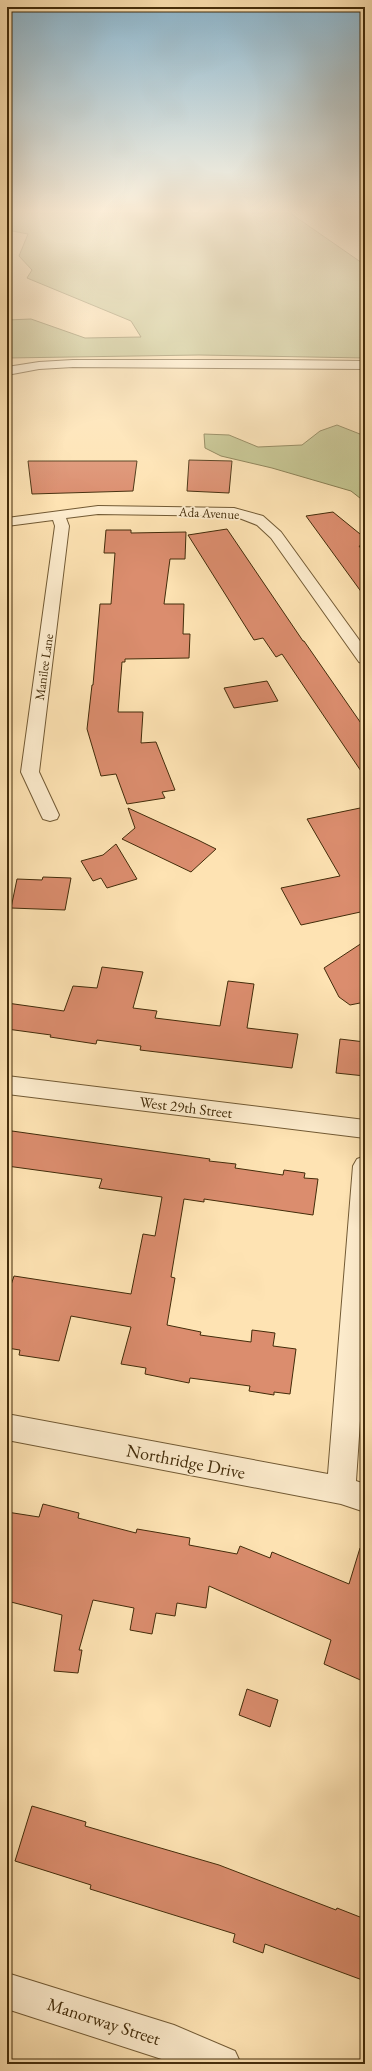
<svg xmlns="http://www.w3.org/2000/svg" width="372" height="2071" font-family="'EB Garamond',serif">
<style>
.green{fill:#c1c38c;stroke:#82784b}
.building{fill:#db8d6e;stroke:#432c0a}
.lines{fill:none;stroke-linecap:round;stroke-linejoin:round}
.minor-casing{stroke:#725a34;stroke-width:2}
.minor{fill:#feedce;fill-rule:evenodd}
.labels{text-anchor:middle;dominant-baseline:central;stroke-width:3.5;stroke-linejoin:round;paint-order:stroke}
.far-street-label{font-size:13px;fill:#432c0a;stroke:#feedce}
.street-label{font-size:15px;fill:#432c0a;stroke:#feedce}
.near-street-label{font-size:18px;fill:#432c0a;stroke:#feedce}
</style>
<rect width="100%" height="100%" fill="#fee3b3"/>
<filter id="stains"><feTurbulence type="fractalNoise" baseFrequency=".005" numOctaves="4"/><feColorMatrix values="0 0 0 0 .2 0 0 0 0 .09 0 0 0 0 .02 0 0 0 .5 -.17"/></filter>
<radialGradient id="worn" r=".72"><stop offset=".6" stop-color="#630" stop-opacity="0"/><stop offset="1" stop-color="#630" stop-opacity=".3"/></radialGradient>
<g class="green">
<polygon points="7,213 290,213 365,265 365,358 199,355 7,358 7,320 31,319 85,338 141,337 131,321 27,278 32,270 19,256 28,234 7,230"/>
<polygon points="337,425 365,436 365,502 351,491 272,468 221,456 205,448 204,434 229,435 258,447 302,445 320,431"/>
</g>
<g class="building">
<polygon points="189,460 232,461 229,493 187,491"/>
<polygon points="28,461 137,461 133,491 32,494"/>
<polygon points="333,512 365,538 365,545 359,546 365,554 365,597 306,516"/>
<polygon points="227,529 303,641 304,641 365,729 365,777 282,654 276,657 263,638 254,640 188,535"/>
<polygon points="106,530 131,530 131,533 186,532 185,559 170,559 164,604 184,604 183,634 190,634 189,658 125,659 125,662 122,662 118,712 143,712 141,743 156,742 175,790 162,792 165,798 127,804 116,774 101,776 87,729 92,685 93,685 100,604 111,604 115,553 104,553"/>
<polygon points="267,681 278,701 234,708 224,688"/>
<polygon points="365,807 365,911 301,925 281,888 340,876 307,819"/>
<polygon points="128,808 198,840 216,849 191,872 122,839 135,828"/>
<polygon points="116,844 137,879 107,888 101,878 93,881 81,861 103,855"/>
<polygon points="43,877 71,878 65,910 11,908 17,879 42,880"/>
<polygon points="365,941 365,1002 350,1005 339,997 324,968"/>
<polygon points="102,967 143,972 133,1008 157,1011 155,1018 220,1026 228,981 254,984 247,1028 298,1034 292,1068 140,1050 141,1046 97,1040 96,1044 50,1037 51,1035 7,1029 7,1003 64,1011 73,986 97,988"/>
<polygon points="340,1039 365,1042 365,1076 336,1073"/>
<polygon points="12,1131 210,1159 209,1161 236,1164 235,1168 283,1175 284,1170 305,1173 304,1178 318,1179 313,1215 204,1199 204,1202 184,1199 171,1277 175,1278 167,1325 201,1332 200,1335 251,1342 252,1330 275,1333 273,1346 296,1349 290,1394 274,1392 274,1395 249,1391 250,1386 190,1378 189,1383 145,1374 146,1368 121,1364 131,1327 71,1316 59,1361 19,1355 20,1350 7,1348 7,1297 14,1276 131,1294 143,1234 155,1236 162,1197 99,1188 102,1179 7,1166 7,1146"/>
<polygon points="43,1504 79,1513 78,1518 136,1533 137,1529 190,1538 189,1545 237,1554 240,1546 270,1558 272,1552 349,1584 360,1548 365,1548 365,1682 324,1664 331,1640 209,1586 206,1608 177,1603 175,1616 156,1613 152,1634 130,1630 134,1608 93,1600 79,1650 82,1650 78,1673 54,1671 62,1615 7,1601 7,1512 39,1517"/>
<polygon points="247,1689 278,1700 270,1727 239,1715"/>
<polygon points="32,1806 86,1822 85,1826 219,1865 336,1910 337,1908 365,1919 365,1981 265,1944 263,1953 233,1942 235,1934 90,1889 91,1885 15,1861"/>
</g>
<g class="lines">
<g class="minor-casing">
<g id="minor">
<polygon points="281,360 365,361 365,369 73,367 39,369 7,375 7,367 39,362 73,360"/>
<polygon points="98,506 234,508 263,516 281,532 365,648 365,664 359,662 271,538 257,525 234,516 98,514 66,518 69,526 39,772 59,815 57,819 50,821 43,819 41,815 21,772 55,526 53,520 7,526 7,518"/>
<polygon points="7,1076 365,1120 365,1138 7,1094"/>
<polygon points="365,1156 365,1346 356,1481 365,1484 365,1512 341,1504 7,1440 7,1414 328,1474 353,1166 357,1159"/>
<polygon points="7,1973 174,2025 235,2051 241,2064 177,2064 7,2009"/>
</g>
</g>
<use href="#minor" class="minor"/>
</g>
<linearGradient id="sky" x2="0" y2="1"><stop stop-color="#8bb8d2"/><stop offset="0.42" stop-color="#fff2dd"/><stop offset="1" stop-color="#fff2dd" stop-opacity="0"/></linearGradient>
<rect width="372" height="503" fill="url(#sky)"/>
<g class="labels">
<g class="far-street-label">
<text transform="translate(209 513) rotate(3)">Ada Avenue</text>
<text transform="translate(44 667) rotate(-82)">Manilee Lane</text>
</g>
<g class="street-label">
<text transform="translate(186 1107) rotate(7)">West 29th Street</text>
</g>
<g class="near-street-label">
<text transform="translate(186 1461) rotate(11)">Northridge Drive</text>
<text transform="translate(104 2021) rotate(18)">Manorway Street</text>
</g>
</g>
<rect width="372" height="2071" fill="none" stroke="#fee3b3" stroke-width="24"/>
<rect x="8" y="8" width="356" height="2055" fill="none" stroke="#432c0a" stroke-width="2"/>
<rect x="12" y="12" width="348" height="2047" fill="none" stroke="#432c0a"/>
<rect width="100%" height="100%" filter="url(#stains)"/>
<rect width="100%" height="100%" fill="url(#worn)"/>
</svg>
